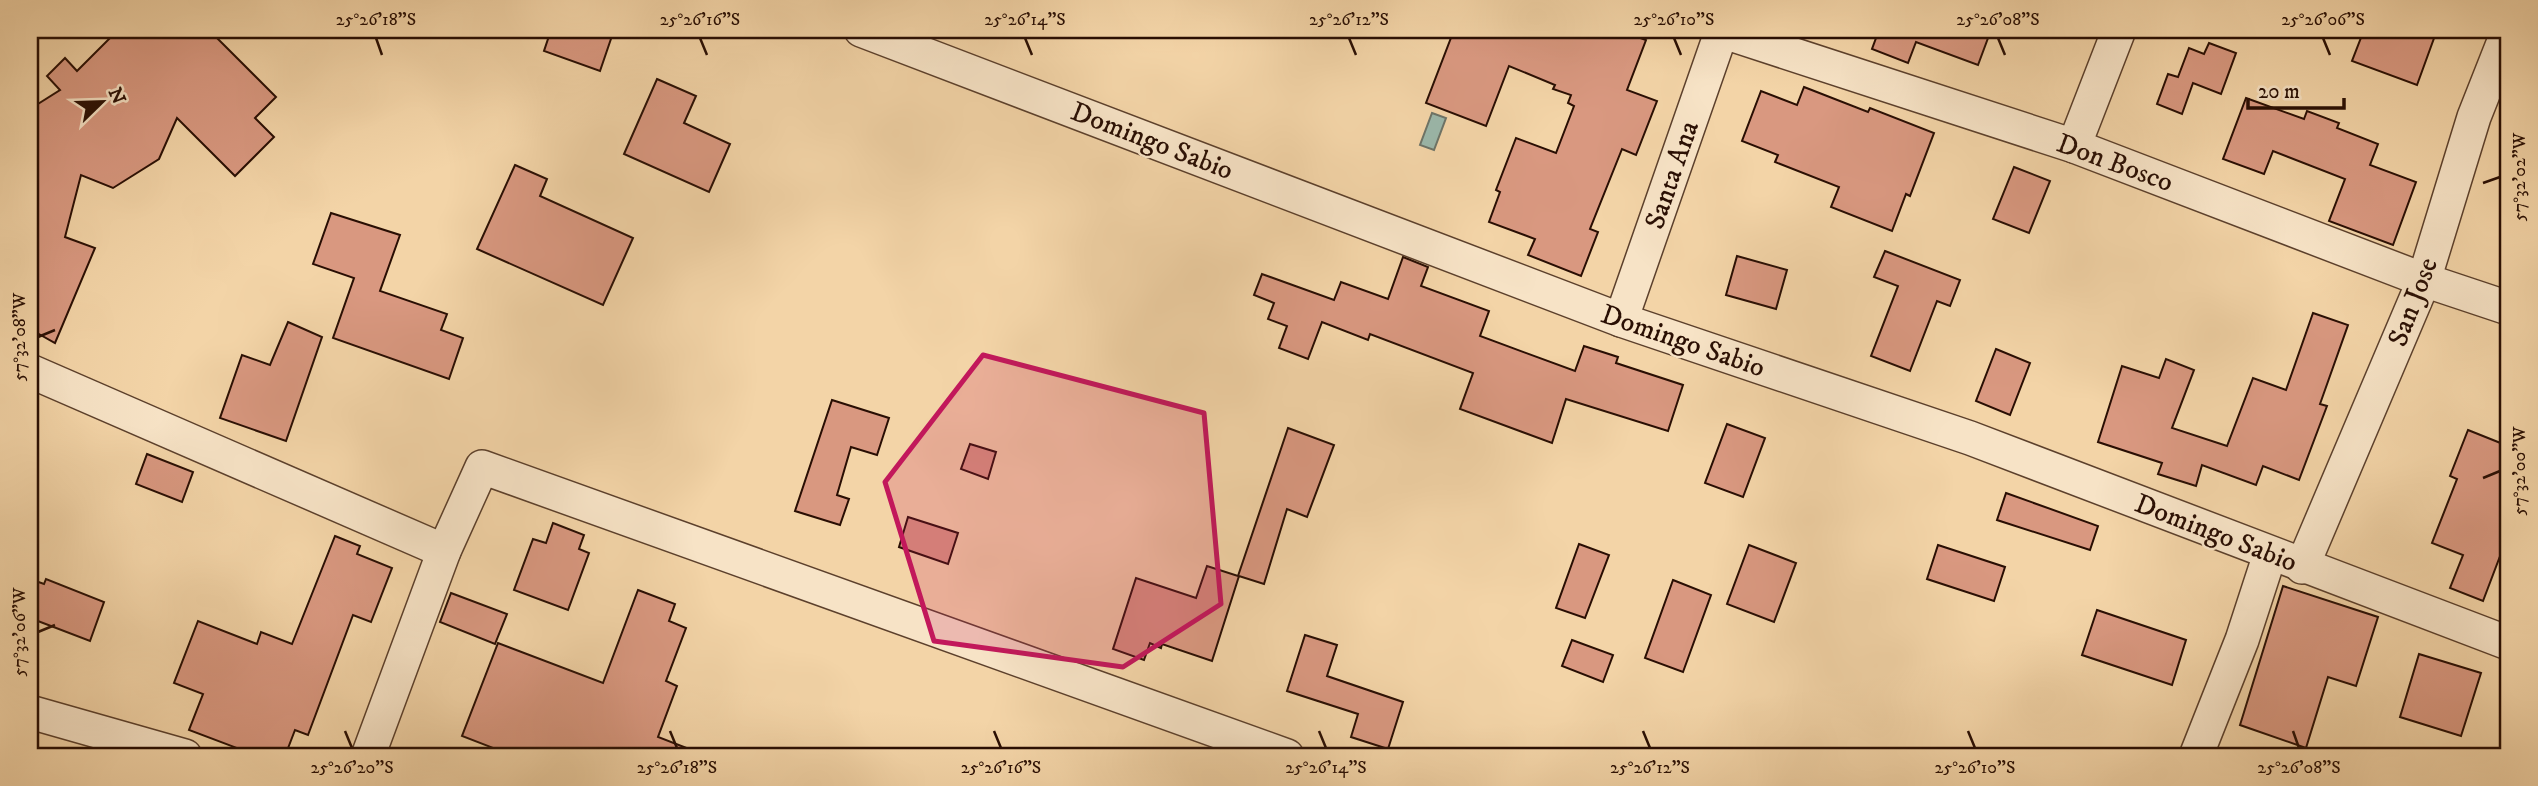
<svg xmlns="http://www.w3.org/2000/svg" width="2538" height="786" font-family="'IM FELL DW Pica',serif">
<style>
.water{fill:#9bb8ab;stroke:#6d7468;stroke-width:2}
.building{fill:#d99880;stroke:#290e03;stroke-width:2}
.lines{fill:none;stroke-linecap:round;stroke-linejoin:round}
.street-casing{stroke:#5c402c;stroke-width:36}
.street{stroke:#f7e3c6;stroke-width:33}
.marked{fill:#c2185b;fill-opacity:0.2;stroke:#c2185b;stroke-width:5;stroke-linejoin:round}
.ticks{fill:none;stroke:#290e03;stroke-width:2.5}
.labels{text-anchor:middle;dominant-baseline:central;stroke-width:5;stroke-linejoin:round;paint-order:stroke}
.street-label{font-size:28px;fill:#290e03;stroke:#f7e3c6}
.neatline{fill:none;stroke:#290e03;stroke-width:2.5}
.ticks-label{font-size:18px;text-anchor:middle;fill:#290e03}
</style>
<rect width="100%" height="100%" fill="#f3d4a7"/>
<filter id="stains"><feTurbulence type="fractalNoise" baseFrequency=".00286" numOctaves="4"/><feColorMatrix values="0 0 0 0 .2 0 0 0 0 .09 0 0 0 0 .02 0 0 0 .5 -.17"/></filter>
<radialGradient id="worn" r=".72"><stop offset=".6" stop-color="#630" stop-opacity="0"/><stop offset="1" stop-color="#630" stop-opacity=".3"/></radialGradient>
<polygon class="water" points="1432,113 1446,118 1434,150 1420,145"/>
<g class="building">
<polygon points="118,30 209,30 276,97 255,118 274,137 235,176 177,118 159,159 113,188 81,175 65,237 95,248 55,343 30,329 30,109 60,90 47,76 65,58 77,71"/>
<polygon points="551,30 614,30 600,71 544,51"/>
<polygon points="1454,30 1618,30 1646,40 1627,90 1657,101 1636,155 1622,149 1590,229 1598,232 1581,276 1528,255 1535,239 1489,222 1500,192 1496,190 1516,138 1556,153 1574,106 1568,103 1571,95 1553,89 1555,85 1509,66 1486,126 1426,103"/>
<polygon points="1879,30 1991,30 1978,65 1916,42 1908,63 1872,49"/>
<polygon points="2364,30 2437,30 2417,85 2352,61"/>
<polygon points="2209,43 2236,53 2221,94 2193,83 2182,114 2157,104 2168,74 2178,77 2189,48 2204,54"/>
<polygon points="657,79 696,96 684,123 730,144 709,192 624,154"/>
<polygon points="1804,87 1868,112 1870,108 1934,133 1910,196 1906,194 1892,231 1831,207 1839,187 1775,162 1778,155 1742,141 1761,91 1797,105"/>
<polygon points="2246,98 2304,119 2307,111 2339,123 2337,128 2378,144 2370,165 2416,182 2393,245 2329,221 2345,179 2273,151 2264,174 2223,159"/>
<polygon points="515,165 547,179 540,196 633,238 603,305 477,249"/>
<polygon points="2014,167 2050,181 2029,233 1993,219"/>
<polygon points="331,213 400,235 380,291 447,314 441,330 463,338 449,379 333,338 354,278 313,264"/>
<polygon points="1885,251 1960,280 1950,306 1937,301 1910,371 1871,356 1898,286 1874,277"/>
<polygon points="1737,256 1787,270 1776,309 1726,295"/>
<polygon points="1403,257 1428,267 1421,286 1489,311 1480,336 1575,371 1584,346 1618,357 1616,363 1683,385 1668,431 1566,399 1552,443 1460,409 1473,373 1370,334 1368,340 1322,322 1308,359 1279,348 1287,326 1268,319 1274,303 1254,295 1262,274 1334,300 1341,282 1388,299"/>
<polygon points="2313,313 2348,325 2320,404 2327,406 2299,480 2263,466 2256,485 2202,465 2196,486 2158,474 2162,463 2098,442 2122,366 2159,378 2166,359 2194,370 2172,428 2227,446 2253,378 2286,390"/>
<polygon points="288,322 322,337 286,441 220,418 242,355 270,365"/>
<polygon points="1996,349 2030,363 2010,415 1976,401"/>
<polygon points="832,400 889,418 877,455 851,447 837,495 849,499 840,525 795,511"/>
<polygon points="1727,424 1765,438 1743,497 1705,483"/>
<polygon points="1288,428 1334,445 1307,517 1287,509 1264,584 1239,576 1212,661 1162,644 1161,648 1150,643 1144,660 1113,649 1136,578 1196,598 1207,566 1238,576"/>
<polygon points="2468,430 2508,446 2508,535 2483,601 2450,588 2463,555 2432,543 2457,479 2450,476"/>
<polygon points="970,444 996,452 988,479 961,469"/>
<polygon points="147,454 193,472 182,502 136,484"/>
<polygon points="2006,493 2098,526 2090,550 1997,520"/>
<polygon points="908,517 958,533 948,564 899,547"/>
<polygon points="553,523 584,535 579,549 589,553 568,610 514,590 533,539 546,543"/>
<polygon points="335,536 360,546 357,554 392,568 371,622 353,615 308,735 295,730 285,756 258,756 189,730 203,694 174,683 198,621 257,644 261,632 292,644"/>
<polygon points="1579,544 1609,555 1585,618 1556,608"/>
<polygon points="1749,545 1796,563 1774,622 1727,604"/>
<polygon points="1938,545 2005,567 1994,601 1927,579"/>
<polygon points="30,579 44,584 46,579 104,602 90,641 30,618"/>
<polygon points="1673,580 1711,595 1683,672 1645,658"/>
<polygon points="2283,586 2378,617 2356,686 2328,677 2306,748 2240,725"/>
<polygon points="638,590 675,604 669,621 686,628 666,681 677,686 658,737 702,754 702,756 514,756 462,736 498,643 603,683"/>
<polygon points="451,593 507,614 495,644 440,622"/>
<polygon points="2097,610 2186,640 2172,685 2082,655"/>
<polygon points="1305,635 1337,645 1327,676 1403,702 1388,749 1351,737 1358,714 1287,691"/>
<polygon points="1572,640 1613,655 1603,682 1562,666"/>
<polygon points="2419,654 2481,673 2461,736 2400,717"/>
</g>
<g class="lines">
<g class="street-casing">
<g id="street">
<polyline points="861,30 1621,320 1970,438 2508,643"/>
<polyline points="1718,30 2074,146 2424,280 2508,308"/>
<polyline points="2074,146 2119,30"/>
<polyline points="1621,320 1722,30"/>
<polyline points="30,371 444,551"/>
<polyline points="2302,567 2424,280 2474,117 2508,31"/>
<polyline points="30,712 185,756"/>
<polyline points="368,756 444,551 482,467 1287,756"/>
<polyline points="2196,756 2242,640 2270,554"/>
</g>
</g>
<use href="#street" class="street"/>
</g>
<path class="marked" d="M983 355 1204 413 1221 604 1123 667 934 641 885 482Z"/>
<path class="ticks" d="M376 38 382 55M700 38 707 55M1025 38 1032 55M1349 38 1356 55M1674 38 1681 55M1998 38 2005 55M2323 38 2330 55M2483 183 2500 177M38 337 55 330M2483 478 2500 471M38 632 55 625M345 731 352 748M670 731 677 748M994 731 1001 748M1319 731 1326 748M1643 731 1650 748M1968 731 1975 748M2293 731 2299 748"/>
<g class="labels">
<g class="street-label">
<text transform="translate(1152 141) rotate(21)">Domingo Sabio</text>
<text transform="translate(2115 163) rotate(20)">Don Bosco</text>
<text transform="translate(1672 175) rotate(-71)">Santa Ana</text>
<text transform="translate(2413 302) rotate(-69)">San Jose</text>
<text transform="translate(1683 341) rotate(19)">Domingo Sabio</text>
<text transform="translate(2216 533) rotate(21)">Domingo Sabio</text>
</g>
</g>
<rect width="2538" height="786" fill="none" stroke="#f3d4a7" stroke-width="77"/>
<g transform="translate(102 102) rotate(67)" stroke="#f7e3c6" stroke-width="5" paint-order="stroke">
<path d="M0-5L12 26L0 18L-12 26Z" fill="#290e03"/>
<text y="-10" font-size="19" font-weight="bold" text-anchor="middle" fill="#290e03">N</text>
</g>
<path d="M2248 98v10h96v-10" fill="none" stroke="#290e03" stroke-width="3.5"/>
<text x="2258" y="98" font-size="21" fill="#290e03" stroke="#f7e3c6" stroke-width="5" paint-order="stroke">20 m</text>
<rect x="38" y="38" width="2462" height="710" class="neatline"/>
<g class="ticks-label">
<text x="376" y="25">25°26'18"S</text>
<text x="700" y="25">25°26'16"S</text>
<text x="1025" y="25">25°26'14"S</text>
<text x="1349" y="25">25°26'12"S</text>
<text x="1674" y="25">25°26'10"S</text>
<text x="1998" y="25">25°26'08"S</text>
<text x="2323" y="25">25°26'06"S</text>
<text transform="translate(2519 177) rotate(-90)" y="6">57°32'02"W</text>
<text transform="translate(19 337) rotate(-90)" y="6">57°32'08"W</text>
<text transform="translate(2519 471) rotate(-90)" y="6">57°32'00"W</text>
<text transform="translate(19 632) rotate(-90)" y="6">57°32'06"W</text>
<text x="352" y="773">25°26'20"S</text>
<text x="677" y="773">25°26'18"S</text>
<text x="1001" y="773">25°26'16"S</text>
<text x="1326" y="773">25°26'14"S</text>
<text x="1650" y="773">25°26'12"S</text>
<text x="1975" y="773">25°26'10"S</text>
<text x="2299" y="773">25°26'08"S</text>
</g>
<rect width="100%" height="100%" filter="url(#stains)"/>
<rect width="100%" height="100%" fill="url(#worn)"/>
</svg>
